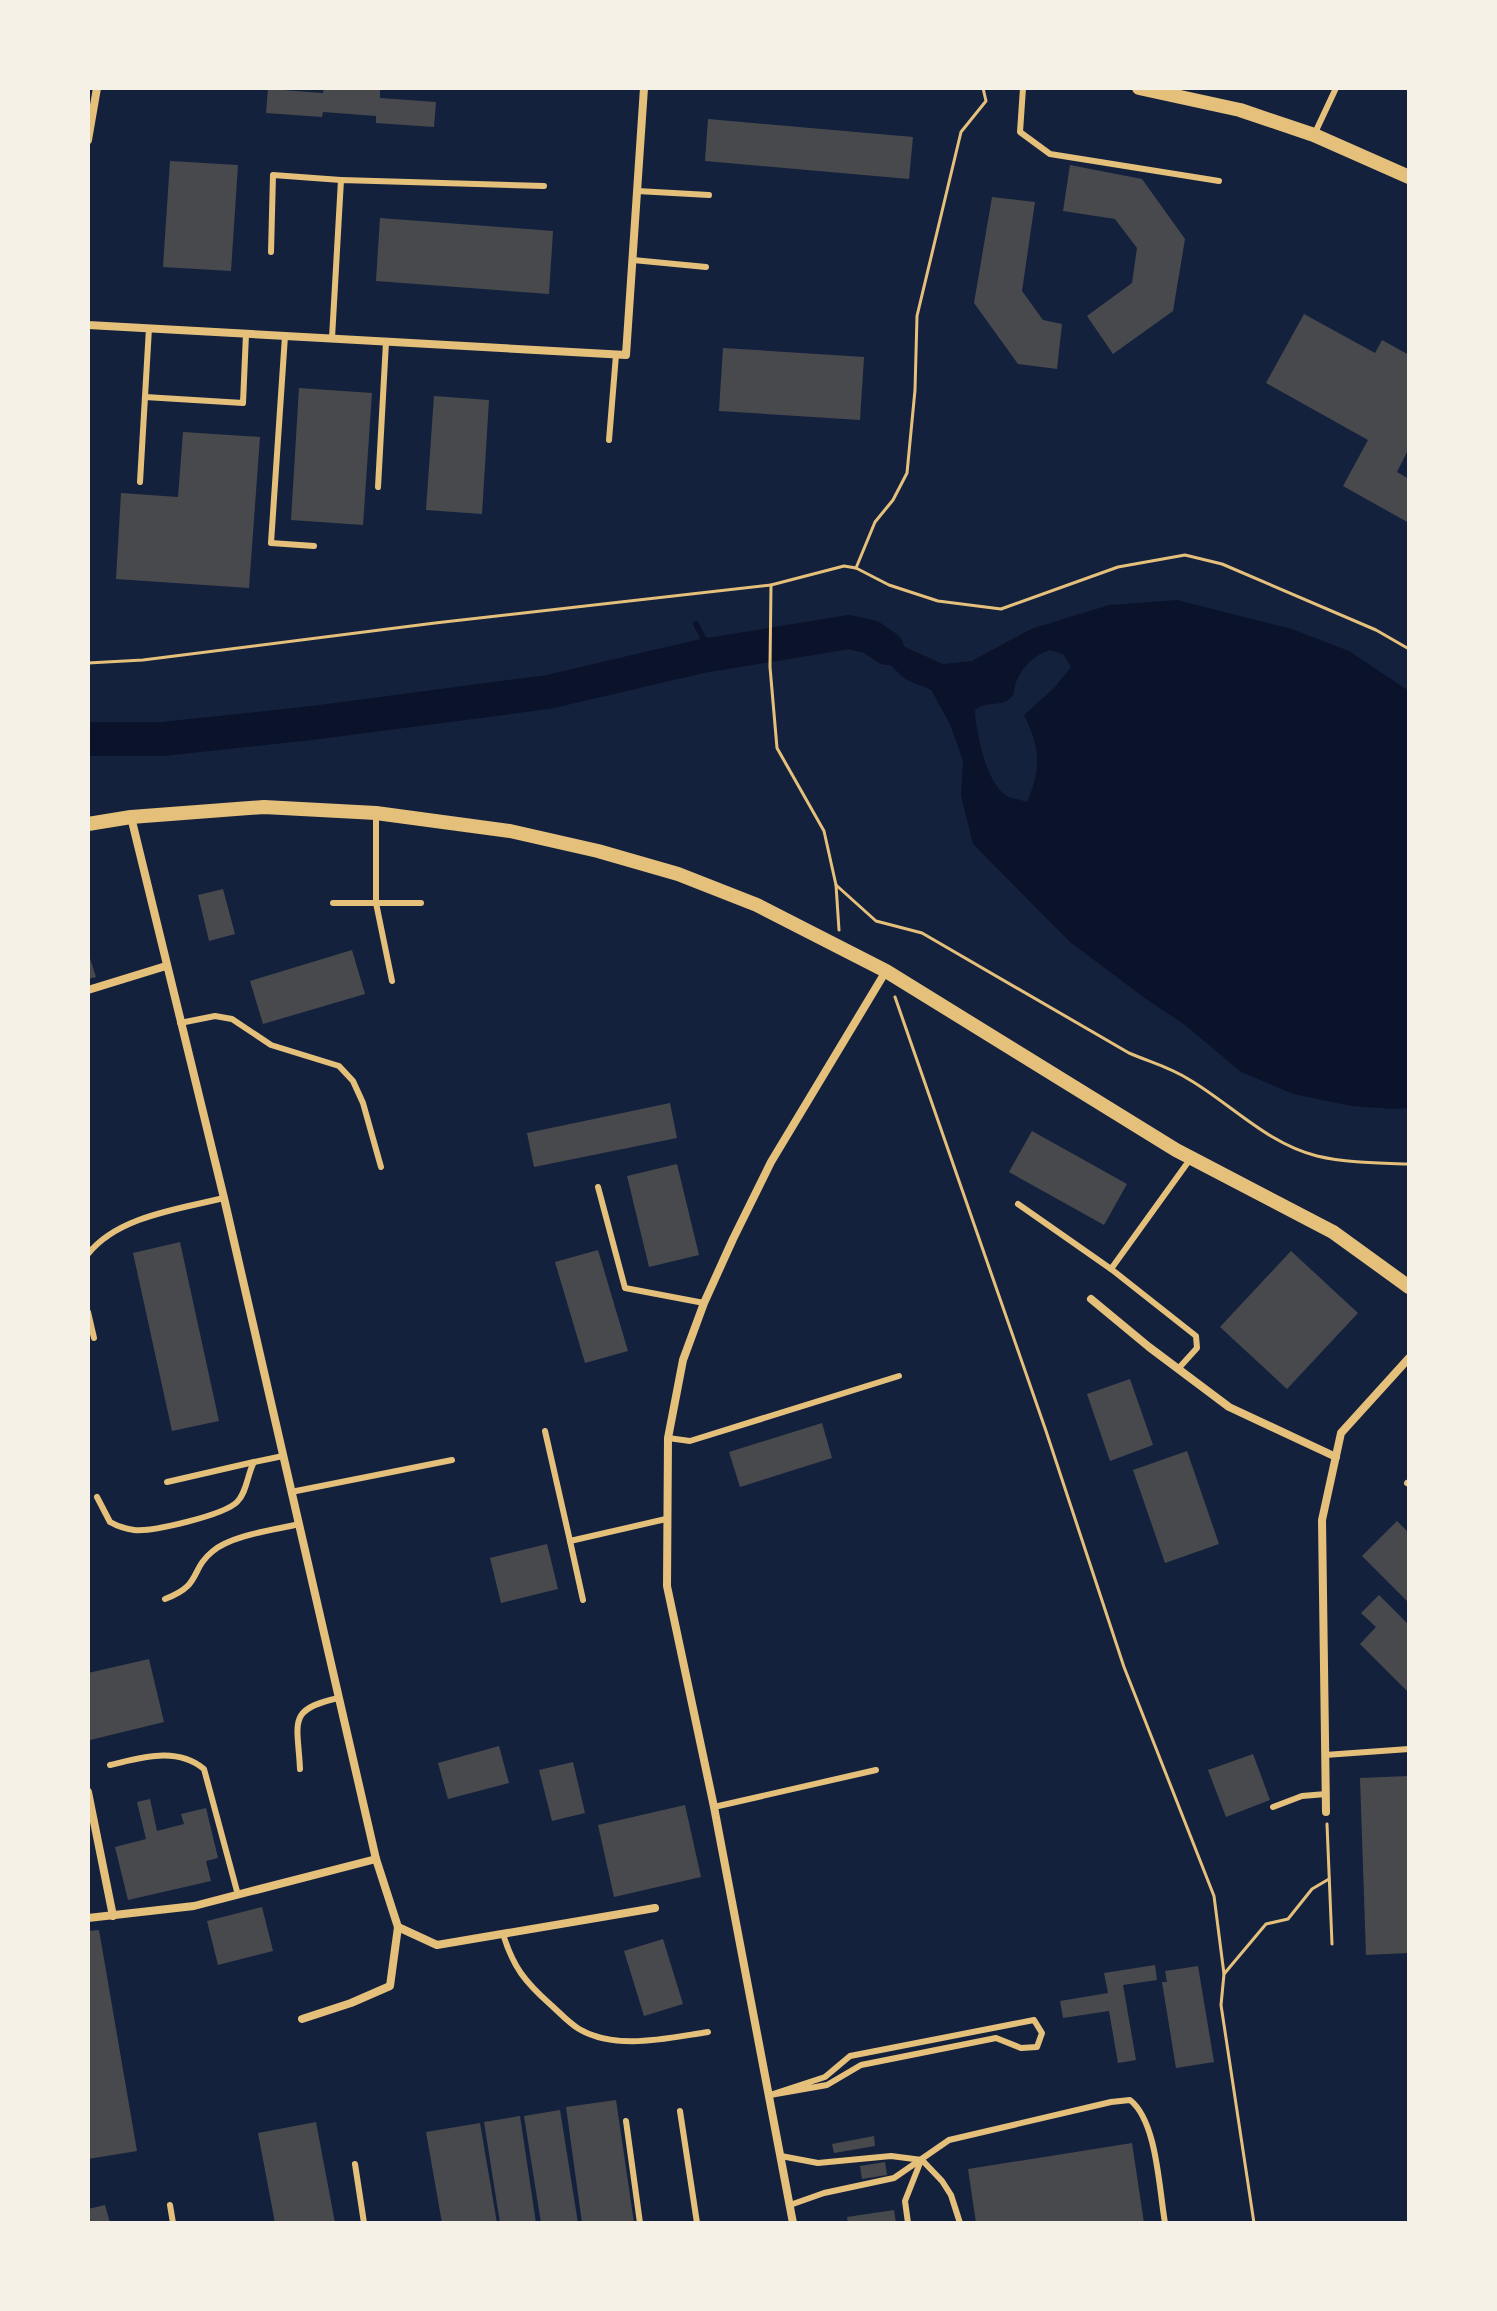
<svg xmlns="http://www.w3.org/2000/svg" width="1497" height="2311" font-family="'Crimson Pro',serif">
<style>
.water{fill:#0b132b;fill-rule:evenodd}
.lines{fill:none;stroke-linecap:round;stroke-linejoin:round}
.stream{stroke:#0b132b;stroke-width:6}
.river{stroke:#0b132b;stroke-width:34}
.building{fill:#48494c}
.path{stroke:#e5c07b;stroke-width:3}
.service{stroke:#e5c07b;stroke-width:6}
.minor{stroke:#e5c07b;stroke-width:8}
.tertiary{stroke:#e5c07b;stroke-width:14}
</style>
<rect width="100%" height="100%" fill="#14213d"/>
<path class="water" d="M1177 600 1292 629 1349 651 1409 691V1108L1391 1109 1351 1106 1293 1094 1241 1072 1185 1025 1146 999 1070 942 973 844 961 796 963 761 950 724 931 690 905 679 886 661 887 648 894 642 943 664 972 661 1031 629 1109 605ZM1049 650 1063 654 1071 667 1054 688 1024 715C1040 748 1042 768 1027 802 1022 800 1014 799 1009 797 986 786 976 732 975 710 985 701 1001 707 1011 698 1015 693 1014 686 1017 680 1024 665 1034 656 1049 650Z"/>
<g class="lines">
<polyline class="stream" points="696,624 703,638 721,653"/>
<polyline class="river" points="88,739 163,739 312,723 548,692 702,656 849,632 871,637 887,648"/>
</g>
<g class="building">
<polygon points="324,88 380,90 380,98 436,102 434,127 376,123 376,116 323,112 322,117 266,113 268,89 323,93"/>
<polygon points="708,119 913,137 909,179 705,161"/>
<polygon points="170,161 238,165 231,271 163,267"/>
<polygon points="1070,165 1142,179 1185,239 1173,311 1113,354 1087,316 1132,283 1137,248 1115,219 1063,211"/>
<polygon points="992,197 1035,202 1022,291 1043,320 1062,324 1057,369 1018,364 974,303"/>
<polygon points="380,218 553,231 549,294 376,281"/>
<polygon points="1304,314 1375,353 1382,340 1409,355 1409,448 1397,472 1409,479 1409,523 1343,486 1368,440 1266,383"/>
<polygon points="723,348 864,357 860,420 719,411"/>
<polygon points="299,388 372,393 363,525 291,520"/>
<polygon points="434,396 489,400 482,514 426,510"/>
<polygon points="183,432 260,437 249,588 116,579 121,493 178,497"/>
<polygon points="223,889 235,934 209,941 198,895"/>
<polygon points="352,950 365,994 263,1024 250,981"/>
<polygon points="88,952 96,977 88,979"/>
<polygon points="670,1103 677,1138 534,1167 527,1133"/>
<polygon points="1032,1131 1127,1184 1104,1225 1009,1172"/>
<polygon points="677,1164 699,1255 649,1267 627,1176"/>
<polygon points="180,1242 219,1421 172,1431 133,1253"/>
<polygon points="598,1250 628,1351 585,1363 555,1262"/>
<polygon points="1291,1251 1358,1313 1287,1389 1220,1327"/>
<polygon points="1130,1379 1153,1445 1110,1461 1087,1394"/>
<polygon points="822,1423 832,1458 740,1487 729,1452"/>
<polygon points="1187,1451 1219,1544 1165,1563 1133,1470"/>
<polygon points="1397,1521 1409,1533 1409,1603 1362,1556"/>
<polygon points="547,1544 558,1589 501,1603 490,1558"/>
<polygon points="1379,1595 1409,1625 1409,1693 1360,1644 1376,1627 1361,1613"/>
<polygon points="149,1659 164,1722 90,1740 88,1673"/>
<polygon points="499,1746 509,1783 448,1799 438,1763"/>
<polygon points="1253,1754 1270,1800 1226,1817 1208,1770"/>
<polygon points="573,1762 585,1813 552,1821 539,1770"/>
<polygon points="1409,1776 1409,1953 1366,1955 1360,1778"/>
<polygon points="150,1799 157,1831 184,1824 181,1814 206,1808 218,1858 206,1861 211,1881 128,1900 115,1847 146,1839 137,1802"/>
<polygon points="685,1805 701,1877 614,1897 598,1825"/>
<polygon points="262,1907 273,1951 218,1965 207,1921"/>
<polygon points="99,1930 137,2151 88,2159 88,1931"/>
<polygon points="663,1939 683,2004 644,2016 624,1951"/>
<polygon points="1155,1965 1157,1980 1123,1985 1136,2060 1118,2063 1109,2011 1063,2018 1060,2001 1108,1993 1104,1973"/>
<polygon points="1198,1966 1214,2062 1176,2068 1162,1982 1167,1982 1165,1971"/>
<polygon points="616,2100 634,2223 582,2223 566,2107"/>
<polygon points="560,2110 578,2223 541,2223 524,2116"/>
<polygon points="520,2116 536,2223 500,2223 484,2122"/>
<polygon points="316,2122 335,2223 275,2223 258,2133"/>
<polygon points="480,2123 497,2223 442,2223 426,2132"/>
<polygon points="874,2136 875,2146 834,2153 832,2144"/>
<polygon points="1132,2143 1144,2223 976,2223 968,2169"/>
<polygon points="885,2162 887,2175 862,2179 860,2166"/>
<polygon points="105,2205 110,2223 88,2223 88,2209"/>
<polygon points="894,2210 896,2223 848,2223 847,2217"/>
</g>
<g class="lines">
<g class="path">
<polyline points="856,568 875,522 893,500 907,473 915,390 917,316 961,132 986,101 983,88"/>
<path d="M771 585 770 667 777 748 824 831 836 885 876 921 922 933 1129 1053C1152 1063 1168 1066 1190 1080 1232 1105 1268 1144 1317 1156 1346 1163 1379 1163 1409 1164"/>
<polyline points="88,663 143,660 435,623 771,585 844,566 856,568 889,585 938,601 1001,609 1118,567 1185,555 1222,564 1376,630 1409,649"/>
<polyline points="836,885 839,930"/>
<polyline points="895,997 1046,1431 1124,1667 1214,1896 1224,1974 1221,2005 1254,2223"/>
<polyline points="1327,1824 1332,1944"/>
<polyline points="1224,1974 1266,1924 1288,1919 1312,1889 1329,1879"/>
</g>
<g class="service">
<polyline points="1023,88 1020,132 1050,154 1219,181"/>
<polyline points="1314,135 1336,88"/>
<polyline points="637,191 709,195"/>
<polyline points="271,252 273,175 341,180"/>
<polyline points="633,260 706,267"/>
<polyline points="285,336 271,543 314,546"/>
<polyline points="332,338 341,180 544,186"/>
<polyline points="145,397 243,403 246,334"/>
<polyline points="609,440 616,355"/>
<polyline points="140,482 149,328"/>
<polyline points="378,487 386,342"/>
<polyline points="376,813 376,903 392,981"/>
<polyline points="333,903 421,903"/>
<polyline points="180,1023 215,1016 232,1019 271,1045 339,1066 353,1081 363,1103 381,1167"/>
<polyline points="598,1187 625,1288 704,1303"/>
<polyline points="1018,1204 1111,1269"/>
<path d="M88 1254C118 1216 180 1209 224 1198"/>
<polyline points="88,1312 94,1338"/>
<polyline points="1178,1369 1197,1348 1196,1336 1111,1269 1191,1158"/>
<polyline points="545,1431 570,1541 666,1519"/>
<polyline points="668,1438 690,1441 899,1376"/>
<polyline points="167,1482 254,1462"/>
<polyline points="1407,1483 1409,1484"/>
<polyline points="291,1492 452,1460"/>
<path d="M97 1497 110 1522C117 1526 126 1529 134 1530 153 1532 224 1515 237 1502 247 1492 247 1475 254 1462L283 1456"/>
<polyline points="570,1541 583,1600"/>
<path d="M165 1599C203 1585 189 1570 213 1551 232 1535 274 1530 299 1524"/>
<polyline points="1325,1755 1409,1749"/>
<path d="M110 1765C141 1758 176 1746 204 1769L238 1895"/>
<path d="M300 1769C298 1723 286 1709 339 1698"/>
<polyline points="714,1807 876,1770"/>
<polyline points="1273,1807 1302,1796 1326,1794"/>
<path d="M503 1934C513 1967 525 1982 551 2005 560 2013 569 2023 579 2029 617 2051 667 2038 708 2032"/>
<polygon points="1034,2020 1042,2033 1037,2047 1021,2048 996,2038 861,2065 827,2085 770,2095 825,2077 850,2056"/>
<polyline points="680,2111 697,2223"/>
<polyline points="626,2121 640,2223"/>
<polyline points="781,2156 818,2163 891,2156 922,2160 942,2181 951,2195 960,2223"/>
<polyline points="355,2164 364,2223"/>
<polyline points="170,2205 173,2223"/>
<path d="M790 2205 824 2193 894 2178 949 2140 1111 2102 1130 2100C1157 2121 1159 2189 1165 2223"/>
<polyline points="908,2223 905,2201 920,2163"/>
</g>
<g class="minor">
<polyline points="88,140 97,88"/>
<polyline points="88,325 626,355 644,88"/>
<polyline points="131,817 224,1198 376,1859 398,1927 390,1986 351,2003 302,2019"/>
<polyline points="88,990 166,966"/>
<polyline points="1091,1299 1149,1347 1229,1407 1336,1457"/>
<polyline points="88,1792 113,1916"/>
<polyline points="1326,1812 1322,1520 1341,1433 1409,1358"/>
<polyline points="88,1918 194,1906 376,1859"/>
<polyline points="398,1927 437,1945 655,1908"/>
<polyline points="793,2223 714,1807 667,1586 668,1438 683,1360 704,1303 733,1239 771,1162 886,971"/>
</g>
<g class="tertiary">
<polyline points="1139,88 1240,110 1314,135 1409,177"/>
<polyline points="88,824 131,817 264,807 376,813 510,831 598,851 678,874 757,905 886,971 1176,1150 1333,1232 1409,1287"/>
</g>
</g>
<rect width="1497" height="2311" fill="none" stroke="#f6f1e7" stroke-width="180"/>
</svg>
